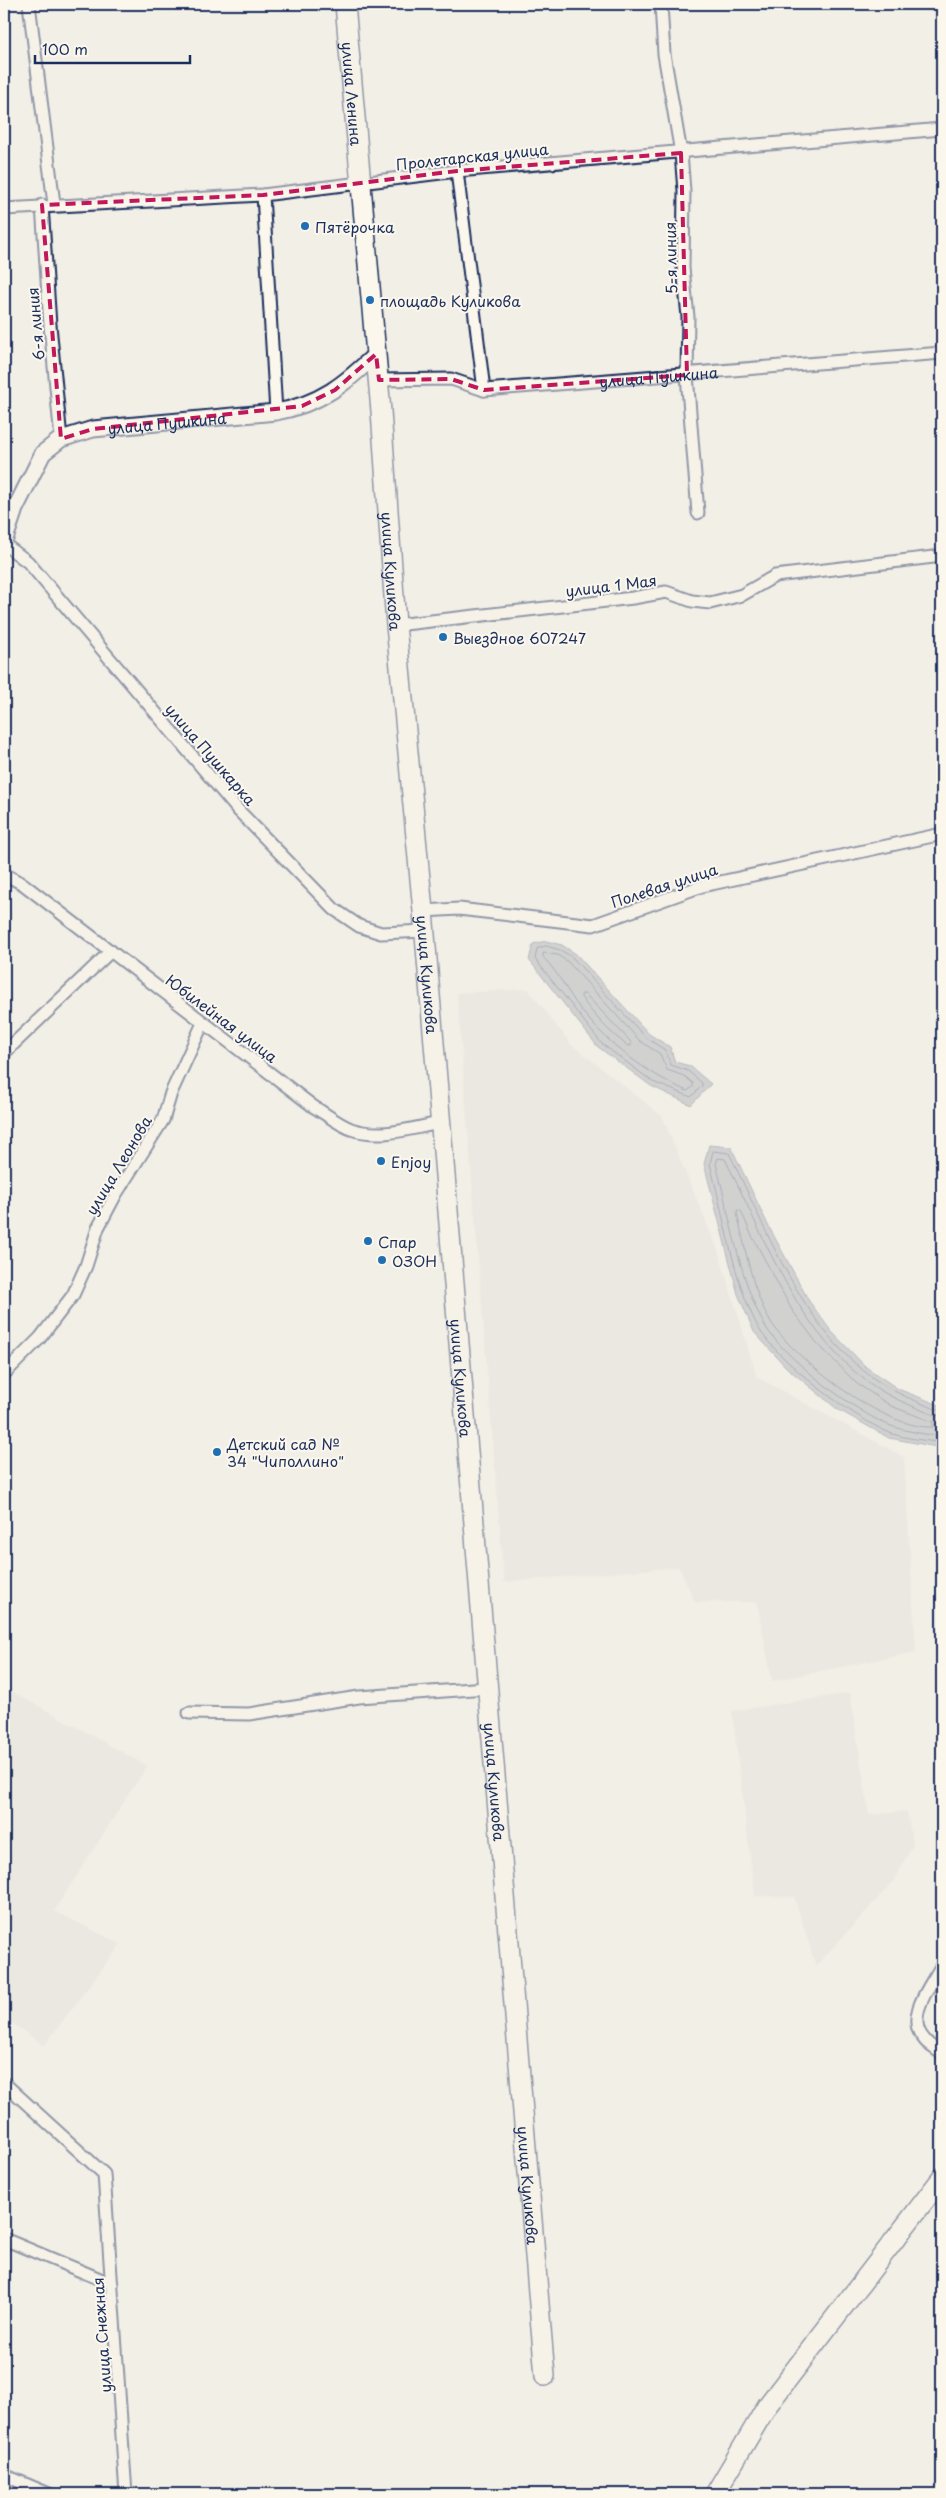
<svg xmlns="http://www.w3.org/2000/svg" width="946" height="2498" font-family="'Playpen Sans',sans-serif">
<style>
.built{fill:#e2e1dc}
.water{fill:#a9adb7;stroke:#707b93}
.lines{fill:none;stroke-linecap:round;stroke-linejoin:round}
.shore{stroke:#546182;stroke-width:1}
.minor-casing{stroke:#1b2f5e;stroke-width:15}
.tertiary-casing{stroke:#1b2f5e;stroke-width:19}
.primary-casing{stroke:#1b2f5e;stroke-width:22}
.minor{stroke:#fbf7ec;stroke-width:11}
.tertiary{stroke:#fbf7ec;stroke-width:15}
.primary{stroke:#fbf7ec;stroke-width:19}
.marked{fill:none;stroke:#c2185b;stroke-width:4;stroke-dasharray:10 6;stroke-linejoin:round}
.poi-dot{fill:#1f6fb2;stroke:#fbf7ec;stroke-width:2}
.labels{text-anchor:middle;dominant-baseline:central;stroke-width:4;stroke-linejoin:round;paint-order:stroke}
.street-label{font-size:15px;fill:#1b2f5e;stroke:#fbf7ec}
.poi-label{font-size:15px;fill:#1b2f5e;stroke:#fbf7ec;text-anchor:start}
</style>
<rect width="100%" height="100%" fill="#f2efe6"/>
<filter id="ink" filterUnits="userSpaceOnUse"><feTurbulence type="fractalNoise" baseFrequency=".02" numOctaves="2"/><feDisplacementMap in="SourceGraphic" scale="10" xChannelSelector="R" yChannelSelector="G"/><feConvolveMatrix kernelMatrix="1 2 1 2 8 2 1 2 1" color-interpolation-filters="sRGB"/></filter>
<g filter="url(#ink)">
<g class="built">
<polygon points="528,989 571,1044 662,1116 718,1250 757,1377 904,1457 916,1652 772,1681 757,1602 695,1602 679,1567 504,1582 457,993"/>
<polygon points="4,1687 147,1766 54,1911 121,1944 44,2046 4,2017"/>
<polygon points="850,1693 869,1815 907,1811 913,1845 893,1882 816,1966 794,1897 755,1896 732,1711"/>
</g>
<g class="water">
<polygon points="546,941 562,945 576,954 649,1034 670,1047 675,1062 690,1066 711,1084 691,1105 651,1086 598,1047 529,960 533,944"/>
<polygon points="709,1145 731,1147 768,1225 809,1301 831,1331 866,1367 898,1389 942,1406 942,1448 889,1438 837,1409 786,1367 754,1332 738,1294 704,1164"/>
</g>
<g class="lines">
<g class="shore">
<polygon points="546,946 560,950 572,957 645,1037 665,1050 671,1065 688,1071 702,1083 702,1086 691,1097 653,1082 602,1044 535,959 537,949"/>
<path d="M544 953 558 955 568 962 640 1041 660 1054 667 1070 684 1076 693 1083V1087L687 1091C645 1072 610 1046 581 1010 568 993 558 972 543 957Z"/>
<path d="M582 994H585L631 1042V1046H628C609 1032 594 1016 581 997Z"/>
<path d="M738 1210 741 1211 751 1234 792 1310 817 1343 856 1383 891 1406 933 1422V1427C886 1430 796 1361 771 1322 752 1293 745 1246 737 1213Z"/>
<path d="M942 1410C933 1409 923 1404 914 1400 813 1361 773 1242 729 1153L713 1151 710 1164C724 1216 733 1280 758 1327 776 1360 855 1419 890 1433 906 1439 926 1440 942 1443"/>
<path d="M942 1416C932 1416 920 1409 910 1405 809 1366 770 1248 725 1159L718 1158 716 1164C729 1212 740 1282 764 1324 780 1355 861 1417 894 1427 909 1432 926 1434 942 1437"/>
</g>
<g class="minor-casing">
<g id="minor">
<polyline points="29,4 54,204"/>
<polyline points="661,4 664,54 681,153 684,191 683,268 688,317 687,375 698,513"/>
<polyline points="457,171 484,390"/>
<polyline points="263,195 276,412"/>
<polyline points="42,205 50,325 61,439"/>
<polyline points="4,209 263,195 457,171 942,129"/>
<path id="s1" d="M379 380 451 379 484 390 942 353"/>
<polyline points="4,544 28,562 238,810 334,909 359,926 381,933 425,931"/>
<polyline points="396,625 633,598 666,592 692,601 710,603 742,595 775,576 942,556"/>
<path d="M4 874 23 884 314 1107C326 1114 338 1124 351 1129 380 1139 412 1128 440 1123"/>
<polyline points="423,911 459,909 593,925 702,886 942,834"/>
<polyline points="4,1053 111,951"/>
<polyline points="4,1374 40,1338 73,1295 86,1266 98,1228 116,1194 163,1120 171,1093 203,1023"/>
<polyline points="189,1713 249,1714 359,1697 487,1688"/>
<path d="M942 1965C931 1985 904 2017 924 2039 928 2045 936 2049 942 2054"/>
<polyline points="4,2083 104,2174 126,2494"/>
<polyline points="4,2239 112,2284"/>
<polyline points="4,2475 49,2494"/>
</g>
</g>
<g class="tertiary-casing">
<g id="tertiary">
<path id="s2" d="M4 542 15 509 43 453 61 439 93 429 276 412C320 404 345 384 376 354"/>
</g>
</g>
<g class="primary-casing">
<g id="primary">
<path id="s3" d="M345 4 381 411 396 625 423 911 545 2376"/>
<polyline points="715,2494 767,2406 942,2178"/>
</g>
</g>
<use href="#minor" class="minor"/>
<use href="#tertiary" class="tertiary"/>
<use href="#primary" class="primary"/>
</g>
</g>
<path d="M0 0H946V2498H0ZM681 153 687 375 484 390 451 379 379 380 376 354 335 390 302 406 93 429 61 439 42 205 263 195 457 171Z" fill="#f2efe6" fill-opacity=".55" fill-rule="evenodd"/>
<path class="marked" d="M681 153 687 375 484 390 451 379 379 380 376 354 335 390 302 406 93 429 61 439 42 205 263 195 457 171Z"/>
<g class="poi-dot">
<circle cx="305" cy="226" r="5"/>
<circle cx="370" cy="300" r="5"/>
<circle cx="443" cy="637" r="5"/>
<circle cx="381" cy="1161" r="5"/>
<circle cx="368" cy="1241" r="5"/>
<circle cx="382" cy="1260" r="5"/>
<circle cx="217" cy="1452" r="5"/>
</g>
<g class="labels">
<g class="street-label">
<text stroke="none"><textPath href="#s3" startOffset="90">улица Ленина</textPath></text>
<text transform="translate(472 156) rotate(-6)">Пролетарская улица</text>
<text transform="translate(670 258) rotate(-91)">5-я линия</text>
<text transform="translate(35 324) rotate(-95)">6-я линия</text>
<text stroke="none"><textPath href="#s1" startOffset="282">улица Пушкина</textPath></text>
<text stroke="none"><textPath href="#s2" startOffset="228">улица Пушкина</textPath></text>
<text stroke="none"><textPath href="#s3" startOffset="569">улица Куликова</textPath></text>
<text transform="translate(611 585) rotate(-7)">улица 1 Мая</text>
<text transform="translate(211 754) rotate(49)">улица Пушкарка</text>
<text transform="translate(664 885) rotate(-18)">Полевая улица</text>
<text stroke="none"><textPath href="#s3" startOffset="974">улица Куликова</textPath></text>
<text transform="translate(222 1018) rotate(37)">Юбилейная улица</text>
<text transform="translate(118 1165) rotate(-59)">улица Леонова</text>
<text stroke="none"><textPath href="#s3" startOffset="1379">улица Куликова</textPath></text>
<text stroke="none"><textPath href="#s3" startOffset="1784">улица Куликова</textPath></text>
<text stroke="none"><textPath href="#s3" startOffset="2189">улица Куликова</textPath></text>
<text transform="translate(101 2335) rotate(-94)">улица Снежная</text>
</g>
<g class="poi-label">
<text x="315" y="226">Пятёрочка</text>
<text x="380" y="300">площадь Куликова</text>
<text x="453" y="637">Выездное 607247</text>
<text x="391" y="1161">Enjoy</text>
<text x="378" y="1241">Спар</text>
<text x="392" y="1260">ОЗОН</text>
<text x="227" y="1443">Детский сад №<tspan x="227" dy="17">34 "Чиполлино"</tspan></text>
</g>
</g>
<rect width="946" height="2498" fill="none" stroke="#fbf7ec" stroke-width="20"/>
<rect x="10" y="10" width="926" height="2478" fill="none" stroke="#1b2f5e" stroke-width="2" filter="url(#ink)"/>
<path d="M35 55v8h155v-8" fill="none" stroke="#1b2f5e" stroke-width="2.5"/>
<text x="42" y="55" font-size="15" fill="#1b2f5e" stroke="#fbf7ec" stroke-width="4" paint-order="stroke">100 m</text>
</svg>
